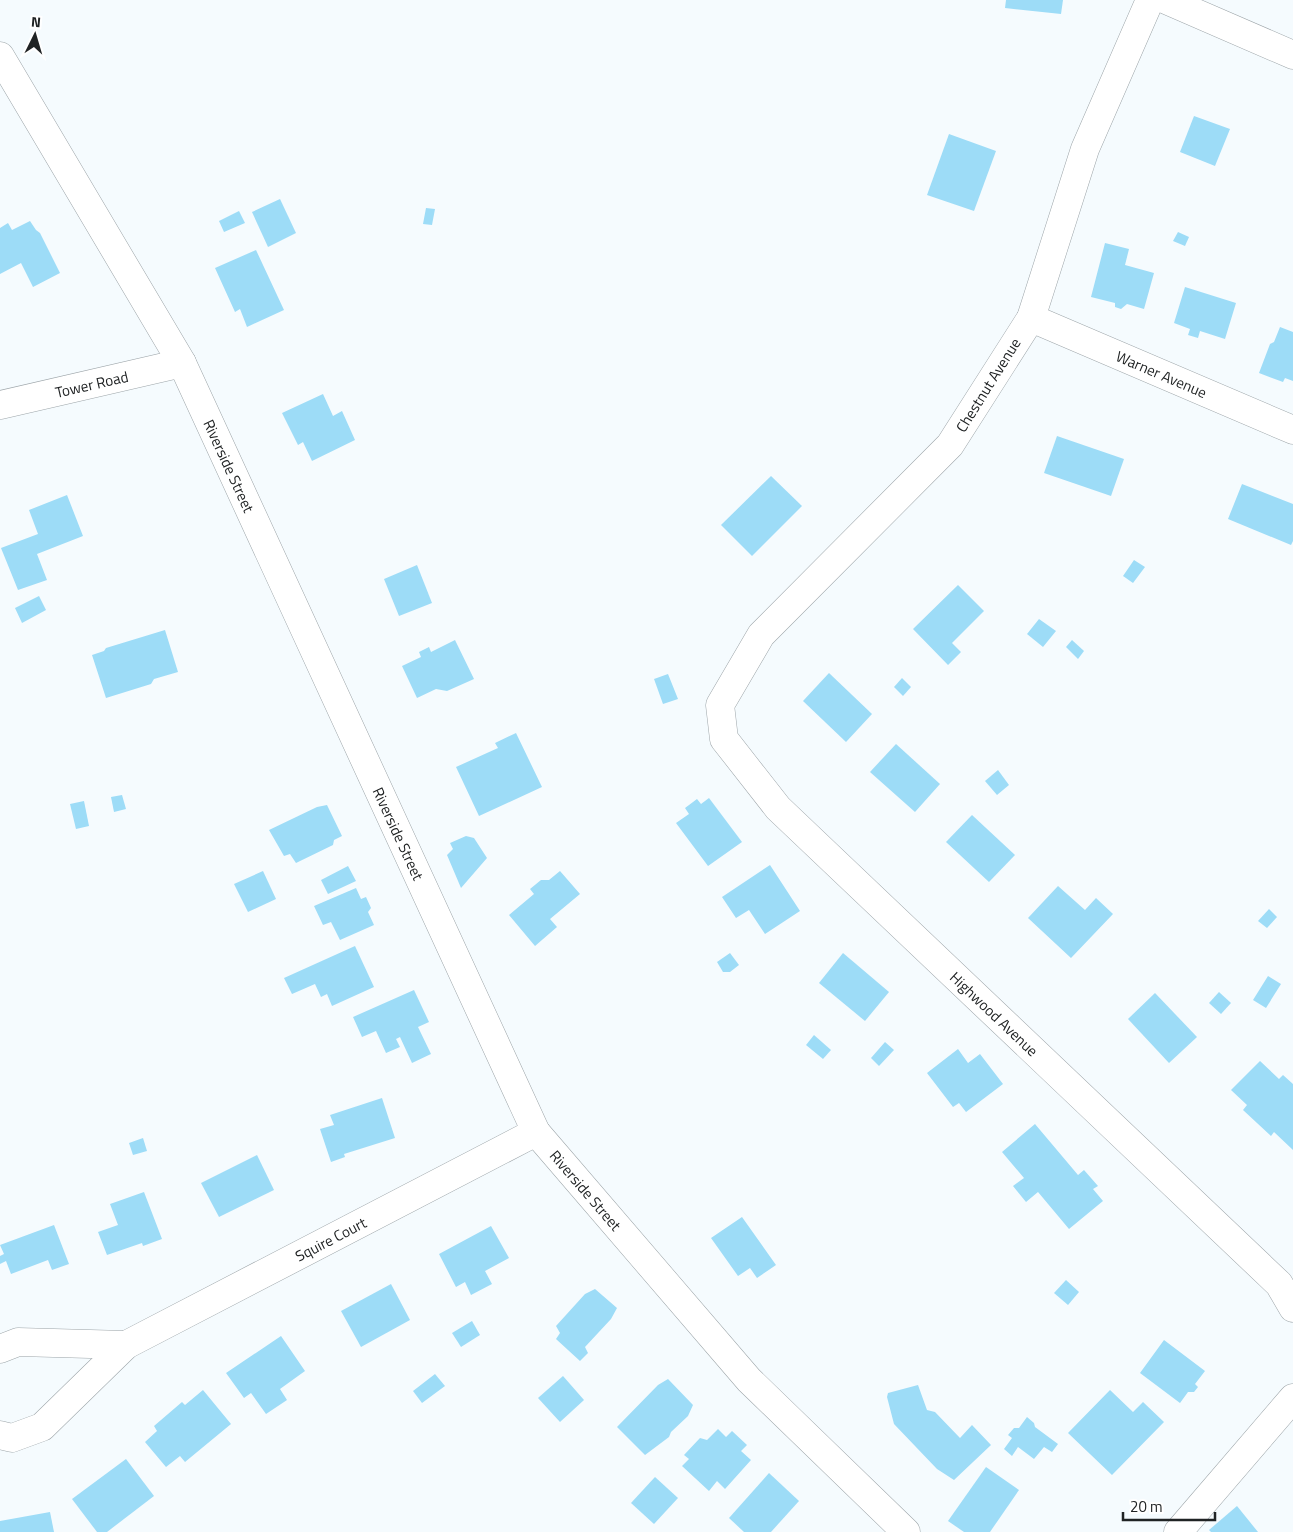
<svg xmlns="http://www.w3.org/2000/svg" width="1293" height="1532" font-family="'Titillium Web',sans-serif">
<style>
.building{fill:#9ddcf7}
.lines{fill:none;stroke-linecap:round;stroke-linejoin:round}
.street-casing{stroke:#9da5a9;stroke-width:29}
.street{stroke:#fff;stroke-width:28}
.labels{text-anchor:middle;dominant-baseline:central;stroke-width:4;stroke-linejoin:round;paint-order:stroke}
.street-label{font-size:15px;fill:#202324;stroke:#fff}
</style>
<rect width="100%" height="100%" fill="#f5fbfe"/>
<g class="building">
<polygon points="1006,0 1063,0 1061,14 1005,8"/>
<polygon points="1194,116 1230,129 1215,166 1180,152"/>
<polygon points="949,134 996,151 974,211 927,195"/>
<polygon points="280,199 296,233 268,247 252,212"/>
<polygon points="426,208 435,209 432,225 423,224"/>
<polygon points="239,211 245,223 224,232 219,221"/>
<polygon points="30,221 36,230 40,233 60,273 33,287 21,263 0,274 0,228 8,223 12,230"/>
<polygon points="1178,232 1189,237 1185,246 1173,241"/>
<polygon points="1105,243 1129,249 1125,265 1154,273 1144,309 1127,304 1121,309 1115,307 1115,303 1091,297"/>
<polygon points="256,250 284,310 247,327 240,309 235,312 215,268"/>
<polygon points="1185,287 1236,303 1225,339 1200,331 1198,338 1188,335 1190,329 1174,323"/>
<polygon points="1280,327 1293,332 1293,381 1285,378 1283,382 1259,373 1270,344 1274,342"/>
<polygon points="323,394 333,416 342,411 355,440 312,461 303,442 298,445 282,413"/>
<polygon points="1057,436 1124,459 1111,496 1044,473"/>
<polygon points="771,476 802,506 752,556 721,525"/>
<polygon points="1242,484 1293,504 1293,541 1291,545 1228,519"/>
<polygon points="67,495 83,536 37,554 47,580 18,590 1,548 38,534 29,510"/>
<polygon points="1134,560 1145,567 1133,583 1123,576"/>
<polygon points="417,565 432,603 399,616 384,579"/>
<polygon points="958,585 984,611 952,643 961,652 948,665 913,629"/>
<polygon points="39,596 46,610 22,623 15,608"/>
<polygon points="1039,619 1056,631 1043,647 1027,634"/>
<polygon points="165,630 178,672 154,679 151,684 106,698 92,655 104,651 106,648"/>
<polygon points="455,640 474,679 447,691 436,689 417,698 402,666 421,657 419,652 429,647 431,652"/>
<polygon points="1072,640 1084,651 1078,659 1066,647"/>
<polygon points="829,673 872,714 846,742 803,701"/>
<polygon points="668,674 678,699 663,704 654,679"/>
<polygon points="902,678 911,687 903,696 894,687"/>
<polygon points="516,733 542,787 479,816 456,767 498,748 495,743"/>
<polygon points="896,744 940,784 915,812 870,772"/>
<polygon points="998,770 1009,785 997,795 985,781"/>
<polygon points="122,795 126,809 114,812 111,797"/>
<polygon points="709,798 742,842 708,866 676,823 689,814 685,808 697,799 701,804"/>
<polygon points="84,801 89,826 76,829 70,804"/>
<polygon points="327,805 342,836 334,840 333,845 296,863 290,854 284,856 269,830 317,807"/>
<polygon points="972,815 1015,855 989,882 946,842"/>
<polygon points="466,836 474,838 487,858 461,888 447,855 453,849 450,843"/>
<polygon points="770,865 800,911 765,934 749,910 736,918 722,897"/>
<polygon points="348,866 356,881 328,894 321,880"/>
<polygon points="263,871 276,899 248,912 234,884"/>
<polygon points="560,871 580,894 550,919 557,927 535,946 509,915 534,894 530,889 541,880 549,880"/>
<polygon points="1058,886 1085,910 1096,898 1113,914 1071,958 1028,918"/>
<polygon points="356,888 361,899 366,897 371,908 368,912 374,925 340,940 331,922 323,925 314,906"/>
<polygon points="1269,909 1277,917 1267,928 1258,921"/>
<polygon points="355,946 374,987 332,1006 327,994 321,997 315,984 292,994 284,978"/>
<polygon points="730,953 739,965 730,972 723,972 717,962"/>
<polygon points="843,953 889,992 865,1021 819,983"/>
<polygon points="1268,976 1281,984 1266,1008 1253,1000"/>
<polygon points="414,990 429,1022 418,1027 431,1054 412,1063 400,1037 396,1039 400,1047 386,1053 376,1031 362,1037 353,1017"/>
<polygon points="1219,992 1231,1003 1221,1014 1209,1003"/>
<polygon points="1155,993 1197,1037 1169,1063 1128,1019"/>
<polygon points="814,1035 831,1050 823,1059 806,1045"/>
<polygon points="885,1042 894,1050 879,1066 871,1058"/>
<polygon points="958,1049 968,1063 980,1054 1003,1084 966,1112 959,1103 953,1107 927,1073"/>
<polygon points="1260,1061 1279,1079 1283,1075 1293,1084 1293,1150 1274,1132 1271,1136 1243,1110 1247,1105 1231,1090"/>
<polygon points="382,1098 395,1138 344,1154 345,1157 331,1162 320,1129 334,1125 330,1115"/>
<polygon points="1035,1124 1078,1175 1084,1170 1098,1186 1093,1189 1103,1201 1069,1229 1038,1192 1026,1202 1013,1186 1024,1178 1002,1152"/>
<polygon points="143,1138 147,1151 133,1155 129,1143"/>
<polygon points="257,1155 274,1190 219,1217 201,1183"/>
<polygon points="144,1192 162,1239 143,1246 142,1243 107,1255 98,1232 118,1225 110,1204"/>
<polygon points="742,1217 776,1265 757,1278 750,1268 738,1276 711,1238"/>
<polygon points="54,1225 69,1264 52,1270 48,1260 11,1274 6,1261 0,1264 0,1256 4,1254 0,1245"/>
<polygon points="491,1226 509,1258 485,1271 492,1284 471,1295 465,1282 456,1287 439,1254"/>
<polygon points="1066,1280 1079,1292 1068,1305 1054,1293"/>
<polygon points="391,1284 410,1320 361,1347 341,1311"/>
<polygon points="595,1289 617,1308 611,1319 585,1347 588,1353 580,1361 556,1339 560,1333 556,1326 585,1294"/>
<polygon points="472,1321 480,1335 461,1347 452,1333"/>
<polygon points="281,1336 305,1371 280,1389 287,1400 266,1414 251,1393 244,1398 226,1373"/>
<polygon points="1164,1340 1205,1371 1195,1384 1198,1387 1194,1392 1188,1392 1180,1403 1140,1373"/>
<polygon points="435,1374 445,1386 422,1403 413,1391"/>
<polygon points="563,1376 584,1400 560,1422 538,1398"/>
<polygon points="668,1379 693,1405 688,1416 671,1432 669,1437 645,1455 617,1427 658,1385"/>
<polygon points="918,1385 927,1410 935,1412 960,1438 972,1425 991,1445 954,1480 937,1469 894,1424 887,1397 888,1393"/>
<polygon points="203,1390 231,1424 185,1462 180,1456 166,1467 145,1442 157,1431 154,1426 182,1402 185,1405"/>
<polygon points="1110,1390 1133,1412 1143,1402 1164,1422 1112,1475 1068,1433"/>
<polygon points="1027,1417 1034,1423 1035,1427 1058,1444 1052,1452 1044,1447 1034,1459 1018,1447 1012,1456 1004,1449 1012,1438 1008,1435 1014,1428 1019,1428"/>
<polygon points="718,1429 726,1437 732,1431 747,1445 741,1451 751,1460 725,1489 717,1481 709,1491 682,1466 689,1459 684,1455 700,1438 707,1440"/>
<polygon points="126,1459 154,1496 107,1532 97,1532 72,1499"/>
<polygon points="986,1467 1019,1490 990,1532 964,1532 948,1521"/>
<polygon points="769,1473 799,1501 771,1532 744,1532 729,1518"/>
<polygon points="655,1477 678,1498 654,1524 631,1503"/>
<polygon points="1237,1506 1258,1532 1211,1532 1209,1530"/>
<polygon points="50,1512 54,1532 0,1532 0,1521"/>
</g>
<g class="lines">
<g class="street-casing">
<g id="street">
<path id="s1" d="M1150 0 1085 149 1031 318 950 445 761 635 720 705 724 739 778 808 1279 1284 1293 1308"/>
<polyline points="1166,0 1293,55"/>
<path id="s2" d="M0 56 182 363 536 1132 749 1380 906 1532"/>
<path id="s3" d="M1031 318 1293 430"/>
<path id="s4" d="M0 405 182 363"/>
<polyline points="0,1349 18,1342 126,1345"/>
<path id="s5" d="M0 1435 12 1438 42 1427 126 1345 536 1132"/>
<polyline points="1178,1532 1293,1398"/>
</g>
</g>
<use href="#street" class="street"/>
</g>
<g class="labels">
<g class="street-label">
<text stroke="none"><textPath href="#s3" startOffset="142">Warner Avenue</textPath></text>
<text stroke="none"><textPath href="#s4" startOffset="94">Tower Road</textPath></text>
<text transform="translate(988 385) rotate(-58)">Chestnut Avenue</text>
<text stroke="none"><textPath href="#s2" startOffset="470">Riverside Street</textPath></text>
<text stroke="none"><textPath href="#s2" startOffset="875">Riverside Street</textPath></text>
<text stroke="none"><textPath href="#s1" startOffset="1260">Highwood Avenue</textPath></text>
<text stroke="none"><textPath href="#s2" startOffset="1280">Riverside Street</textPath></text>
<text stroke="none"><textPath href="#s5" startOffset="392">Squire Court</textPath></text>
</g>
</g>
<g transform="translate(35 35) rotate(5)" stroke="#ffffff" stroke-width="4" paint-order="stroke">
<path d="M0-4L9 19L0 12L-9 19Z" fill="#202324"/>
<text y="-8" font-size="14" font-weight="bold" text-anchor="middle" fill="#202324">N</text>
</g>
<path d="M1123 1512v8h92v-8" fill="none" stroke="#202324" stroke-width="2.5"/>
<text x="1130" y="1512" font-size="15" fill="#202324" stroke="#ffffff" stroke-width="4" paint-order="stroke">20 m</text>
</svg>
